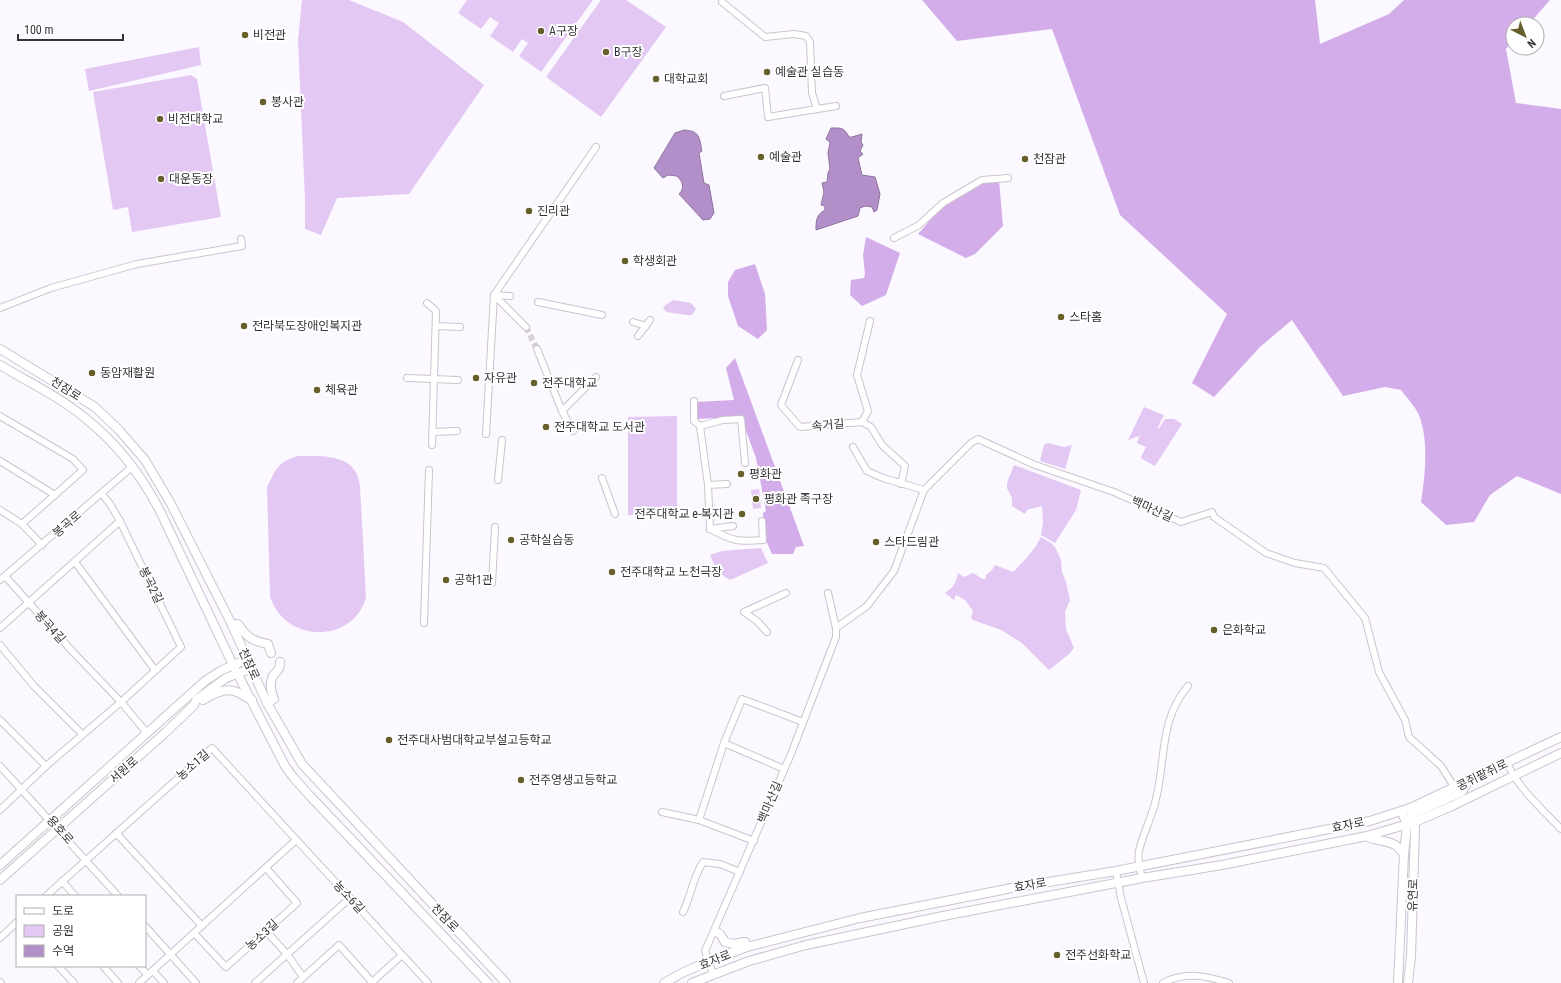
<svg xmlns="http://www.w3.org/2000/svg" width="1561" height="983" font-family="'Roboto Condensed','Noto Sans KR',sans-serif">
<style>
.green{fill:#e2c8f2}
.forest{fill:#d2ade9}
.water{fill:#b38fca;stroke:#8e749e}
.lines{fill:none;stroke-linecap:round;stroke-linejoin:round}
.street-tunnel{stroke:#d5d1d7;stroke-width:6;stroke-dasharray:6 3;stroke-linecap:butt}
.street-casing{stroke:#cbc4cf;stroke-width:8}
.secondary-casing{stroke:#cbc4cf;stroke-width:10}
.street{stroke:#fff;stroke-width:6}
.secondary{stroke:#fff;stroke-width:8}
.poi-dot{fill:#665f2c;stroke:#fff;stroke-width:1.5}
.labels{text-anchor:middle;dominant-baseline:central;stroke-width:4;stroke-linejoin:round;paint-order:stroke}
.poi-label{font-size:12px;fill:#373439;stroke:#fff;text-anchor:start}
.street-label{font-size:12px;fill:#373439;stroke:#fff}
</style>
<rect width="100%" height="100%" fill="#fcf8ff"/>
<g class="green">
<polygon points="302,0 349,0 403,22 484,85 409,194 337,198 321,235 305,229 305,200 298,40"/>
<polygon points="467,0 593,0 541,72 519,56 528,43 522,39 513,52 490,36 499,23 490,17 481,29 458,13"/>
<polygon points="601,0 626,0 666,27 601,117 546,77"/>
<polygon points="199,47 201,65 89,91 85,69"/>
<polygon points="191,75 197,79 221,217 132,232 128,207 113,210 93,92"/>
<polygon points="673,300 691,303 696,309 692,315 687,315 666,312 663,307"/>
<polygon points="1144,407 1164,415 1157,429 1160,427 1165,419 1174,419 1182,424 1155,466 1142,459 1141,457 1146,447 1137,443 1139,437 1142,435 1128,440"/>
<polygon points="677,416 677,516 628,515 628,417"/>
<polygon points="1047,443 1064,447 1072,445 1065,469 1040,461 1044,445"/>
<path d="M298 456C315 456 341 454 353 468 357 473 359 480 360 486L366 597C354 644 284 644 270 596L267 487 275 471 281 464 287 460Z"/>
<polygon points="1014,465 1081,490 1076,510 1055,543 1041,535 1043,523 1042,506 1027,510 1025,514 1012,506 1012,498 1007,488 1007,483"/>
<polygon points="759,489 761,508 753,509 751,490"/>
<path d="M1041 537 1051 543 1055 547 1061 560 1062 572 1066 582 1070 600 1065 612 1066 629 1074 648 1069 654 1049 670 1022 643 1001 630 973 620 971 618 973 611 965 600 956 595 954 600 945 593C954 587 956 583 958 573L964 577 973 573 983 579H986V575L992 570 995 565 1013 572C1024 561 1034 551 1041 537Z"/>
<polygon points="761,548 768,563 730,580 717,572 710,555 722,551"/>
</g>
<g class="forest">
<path d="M922 0H1315L1320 44 1389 14 1404 0H1550L1529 24H1513V41L1506 49 1516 103 1561 109V494L1517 476 1490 495 1474 522 1446 525 1421 502C1425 476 1429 440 1419 415 1415 406 1406 397 1401 390L1385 387 1343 396 1292 320 1260 347 1214 397 1192 383 1227 314 1120 215 1052 29 957 41Z"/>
<polygon points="999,180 1003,226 975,254 966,258 918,234 941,208 984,182"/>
<polygon points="866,237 900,253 886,295 862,306 850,295 851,280 864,278 865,274 863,255"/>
<polygon points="755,264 765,294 767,330 758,339 738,326 728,296 728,282 735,270"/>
<polygon points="735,358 804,546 796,547 793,554 772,554 764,536 763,513 766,511 756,458 741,417 696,419 696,402 734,400 726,368"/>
</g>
<g class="water">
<path d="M831 128C841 128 844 127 849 137H852L862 134 861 142 863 145 860 151 863 154 858 158 862 175 875 177 880 194 877 210 874 212 872 207 865 206 860 208 858 216 816 230C816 221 816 215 825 210V206L821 205 824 192 822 183 827 182 828 173 830 169 828 153 830 142 826 139Z"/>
<path d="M684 130C700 131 699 137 702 151L699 153 704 183 709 185 714 213 710 219 703 220 679 194C685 188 683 182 677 176L668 175 663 178 654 168 675 133Z"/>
</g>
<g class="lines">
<polyline class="street-tunnel" points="526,327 537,349"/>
<g class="street-casing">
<g id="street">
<polyline points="722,2 765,37 794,34 806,36 810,42 812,93 817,109"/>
<polyline points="724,96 765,88 768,117 836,106"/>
<polyline points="894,238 919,225 943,203 982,180 1008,178"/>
<polyline points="494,295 526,327"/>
<polyline points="494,295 510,296"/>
<polyline points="538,302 602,315"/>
<polyline points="427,303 436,311 432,445"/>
<polyline points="0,308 51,288 137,264 242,246 241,239"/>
<polyline points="633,322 646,326"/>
<polyline points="436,326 460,327"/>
<polyline points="638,336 650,320"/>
<polyline points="537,349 562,411 573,431"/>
<polyline points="798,360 781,405 800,427 862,422 871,427 882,445 905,466 901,484"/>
<polyline points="407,378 458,380"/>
<polyline points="694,401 694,421 700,426 708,485 710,529"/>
<polyline points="562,411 596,377"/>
<polyline points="0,416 73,459 83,470 22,524"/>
<polyline points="862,422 868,411 857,375 870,321"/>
<polyline points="700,426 723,420 741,419 745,463"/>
<polyline points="432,432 457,431"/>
<polyline points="486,434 494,295 596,147"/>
<polyline points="853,447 867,471 883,478 924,490"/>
<polyline points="0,461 55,495"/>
<polyline points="602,478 615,514"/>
<polyline points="498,480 502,440"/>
<polyline points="708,485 727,484"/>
<polyline points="0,510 22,524 42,545"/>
<path d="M710 529C733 541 737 542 763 540L762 521"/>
<polyline points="710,529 733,526"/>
<polyline points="75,562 155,670"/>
<polyline points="5,576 72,651 121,702 147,733"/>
<polyline points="0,580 133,466"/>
<polyline points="492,583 495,527"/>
<polyline points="424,623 429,470"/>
<polyline points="0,628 120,521"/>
<polyline points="836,628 867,606 894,571 924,490 971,443 978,439 1035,465 1114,492 1181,522 1212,512 1214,517 1266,553 1295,563 1324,568 1365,618 1379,672 1405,720 1409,737 1441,766 1455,788"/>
<polyline points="767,632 757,621 744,612 786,593"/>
<polyline points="0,645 34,686 82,734"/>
<polyline points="0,720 46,766"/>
<polyline points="724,743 784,769"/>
<path d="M1507 763C1519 789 1541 808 1561 829"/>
<polyline points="0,766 118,896"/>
<polyline points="0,810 46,766 121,702 181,647 120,521 110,504 102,494"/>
<polyline points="662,812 699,820 724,743 742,699 803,722"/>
<polyline points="699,820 754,841"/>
<polyline points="116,833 202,926"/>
<polyline points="1116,871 1121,898 1144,983"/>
<path d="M1142 878C1140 870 1137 860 1139 851 1143 833 1152 817 1156 799 1166 759 1159 720 1188 686"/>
<polyline points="62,881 75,896"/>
<polyline points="46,896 212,748 428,983"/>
<path d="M683 912C691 896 693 877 703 862L720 864 740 872"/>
<polyline points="145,926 196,983"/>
<polyline points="266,931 287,954 303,977"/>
<polyline points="194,933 226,967 297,903 266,868"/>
<polyline points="0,938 17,922"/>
<polyline points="58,966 74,983"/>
<polyline points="103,966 118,983"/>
<polyline points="139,966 148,975"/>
<polyline points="153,971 164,983"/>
<polyline points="713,974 705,951 791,754 836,637 836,628 828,593"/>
<polyline points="0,982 1,983"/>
<polyline points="139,983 296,840"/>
<polyline points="255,983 350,898"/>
<polyline points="297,983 339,945 373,983"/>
<polyline points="371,983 402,955"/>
<path d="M1163 983C1185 971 1207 976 1229 983"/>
</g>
</g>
<g class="secondary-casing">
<g id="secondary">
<polyline points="0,349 95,407 119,430 145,460 171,504 232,625 267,703 302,764 506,983"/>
<path d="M0 365C28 382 60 397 85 418 118 444 142 476 161 513L233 665 285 766 293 777 310 796 488 983"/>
<path d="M232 625 238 624C247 638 253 641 268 644L271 653"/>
<path d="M203 700C214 694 226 686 239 693 244 695 247 699 252 700"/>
<path d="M267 703 274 699C271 692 269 683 273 676 277 670 280 671 280 662"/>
<polyline points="1410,819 1413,814 1462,792 1468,782"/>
<path d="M1367 836C1375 842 1385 839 1395 845 1399 847 1400 851 1404 854"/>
<polyline points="0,865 205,681 222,670 248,659"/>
<polyline points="0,880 166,732 194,705 196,700 226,678 252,668"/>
<polyline points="715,931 720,934 725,942 733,944 745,942 747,947"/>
<polyline points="664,983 682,973 709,961 747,947 860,918 1012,888 1116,871 1370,821 1410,808 1561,737"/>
<polyline points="692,983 749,961 806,945 943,916 1142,878 1222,865 1367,836 1415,822 1452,806 1561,753"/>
<polyline points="1398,983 1404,854 1407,825 1402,812"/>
<polyline points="1408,983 1411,956 1415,828 1410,808"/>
</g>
</g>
<use href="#street" class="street"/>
<use href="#secondary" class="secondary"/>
</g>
<g class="poi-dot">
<circle cx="541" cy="31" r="4"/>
<circle cx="245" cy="35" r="4"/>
<circle cx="606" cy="52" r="4"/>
<circle cx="767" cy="72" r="4"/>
<circle cx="656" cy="79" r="4"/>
<circle cx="263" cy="102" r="4"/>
<circle cx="160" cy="119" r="4"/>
<circle cx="761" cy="157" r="4"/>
<circle cx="1025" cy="159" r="4"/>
<circle cx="161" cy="179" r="4"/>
<circle cx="529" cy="211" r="4"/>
<circle cx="625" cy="261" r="4"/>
<circle cx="1061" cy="317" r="4"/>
<circle cx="244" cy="326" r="4"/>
<circle cx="92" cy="373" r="4"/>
<circle cx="476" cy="378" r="4"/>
<circle cx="534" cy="383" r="4"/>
<circle cx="317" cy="390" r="4"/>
<circle cx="546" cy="427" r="4"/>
<circle cx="741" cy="474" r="4"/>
<circle cx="756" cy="499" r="4"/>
<circle cx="742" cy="514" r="4"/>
<circle cx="511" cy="540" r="4"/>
<circle cx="876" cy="542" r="4"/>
<circle cx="612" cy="572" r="4"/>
<circle cx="446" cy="580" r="4"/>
<circle cx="1214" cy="630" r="4"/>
<circle cx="389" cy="740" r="4"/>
<circle cx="521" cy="780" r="4"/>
<circle cx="1057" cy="955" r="4"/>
</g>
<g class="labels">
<g class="poi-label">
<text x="549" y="31">A구장</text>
<text x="253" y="35">비전관</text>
<text x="614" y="52">B구장</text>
<text x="775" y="72">예술관 실습동</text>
<text x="664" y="79">대학교회</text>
<text x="271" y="102">봉사관</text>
<text x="168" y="119">비전대학교</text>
<text x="769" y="157">예술관</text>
<text x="1033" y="159">천잠관</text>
<text x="169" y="179">대운동장</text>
<text x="537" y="211">진리관</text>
<text x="633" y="261">학생회관</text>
<text x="1069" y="317">스타홈</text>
<text x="252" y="326">전라북도장애인복지관</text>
<text x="100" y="373">동암재활원</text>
<text x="484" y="378">자유관</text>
<text x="542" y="383">전주대학교</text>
<text x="325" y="390">체육관</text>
<text x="554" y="427">전주대학교 도서관</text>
<text x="749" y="474">평화관</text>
<text x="764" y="499">평화관 족구장</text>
<text x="734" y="514" text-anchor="end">전주대학교 e-복지관</text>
<text x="519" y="540">공학실습동</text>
<text x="884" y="542">스타드림관</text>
<text x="620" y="572">전주대학교 노천극장</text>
<text x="454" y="580">공학1관</text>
<text x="1222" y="630">은화학교</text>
<text x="397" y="740">전주대사범대학교부설고등학교</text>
<text x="529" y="780">전주영생고등학교</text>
<text x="1065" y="955">전주선화학교</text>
</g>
<g class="street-label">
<text transform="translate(66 389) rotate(32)">천잠로</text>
<text transform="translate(828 425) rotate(-5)">속거길</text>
<text transform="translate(1152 509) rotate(24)">백마산길</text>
<text transform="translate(67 524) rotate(-41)">봉곡로</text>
<text transform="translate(151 585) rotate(64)">봉곡2길</text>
<text transform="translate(50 627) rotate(48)">봉곡4길</text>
<text transform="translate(249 664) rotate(65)">천잠로</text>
<text transform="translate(193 765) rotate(-41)">농소1길</text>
<text transform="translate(124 770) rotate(-42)">서원로</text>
<text transform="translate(1482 775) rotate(-26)">콩쥐팥쥐로</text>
<text transform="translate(770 802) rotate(-67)">백마산길</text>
<text transform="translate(1348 825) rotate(-11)">효자로</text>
<text transform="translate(60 830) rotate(48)">용호로</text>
<text transform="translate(1030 885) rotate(-10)">효자로</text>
<text transform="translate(1413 895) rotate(-88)">유연로</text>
<text transform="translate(349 897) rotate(47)">농소6길</text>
<text transform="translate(445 918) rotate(46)">천잠로</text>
<text transform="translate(262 935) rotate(-42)">농소3길</text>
<text transform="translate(715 960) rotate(-21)">효자로</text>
</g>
</g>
<rect x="16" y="895" width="130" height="72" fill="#ffffff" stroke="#afaeb0"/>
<rect x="24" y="908" width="20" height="6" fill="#ffffff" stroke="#afaeb0"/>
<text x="52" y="915" font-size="12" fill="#373439">도로</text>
<rect x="24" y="925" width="20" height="12" fill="#e2c8f2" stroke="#afaeb0"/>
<text x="52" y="935" font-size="12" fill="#373439">공원</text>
<rect x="24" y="945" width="20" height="12" fill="#b38fca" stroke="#afaeb0"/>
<text x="52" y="955" font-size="12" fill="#373439">수역</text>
<g transform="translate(1525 36) rotate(138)"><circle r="19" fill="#ffffff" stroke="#afaeb0"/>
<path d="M0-3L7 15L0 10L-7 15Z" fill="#665f2c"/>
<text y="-6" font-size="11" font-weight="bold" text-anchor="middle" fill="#373439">N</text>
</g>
<path d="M18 34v6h105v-6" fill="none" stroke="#373439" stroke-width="2"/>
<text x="24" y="34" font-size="12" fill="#373439" stroke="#ffffff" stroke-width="3" paint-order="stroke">100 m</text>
</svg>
